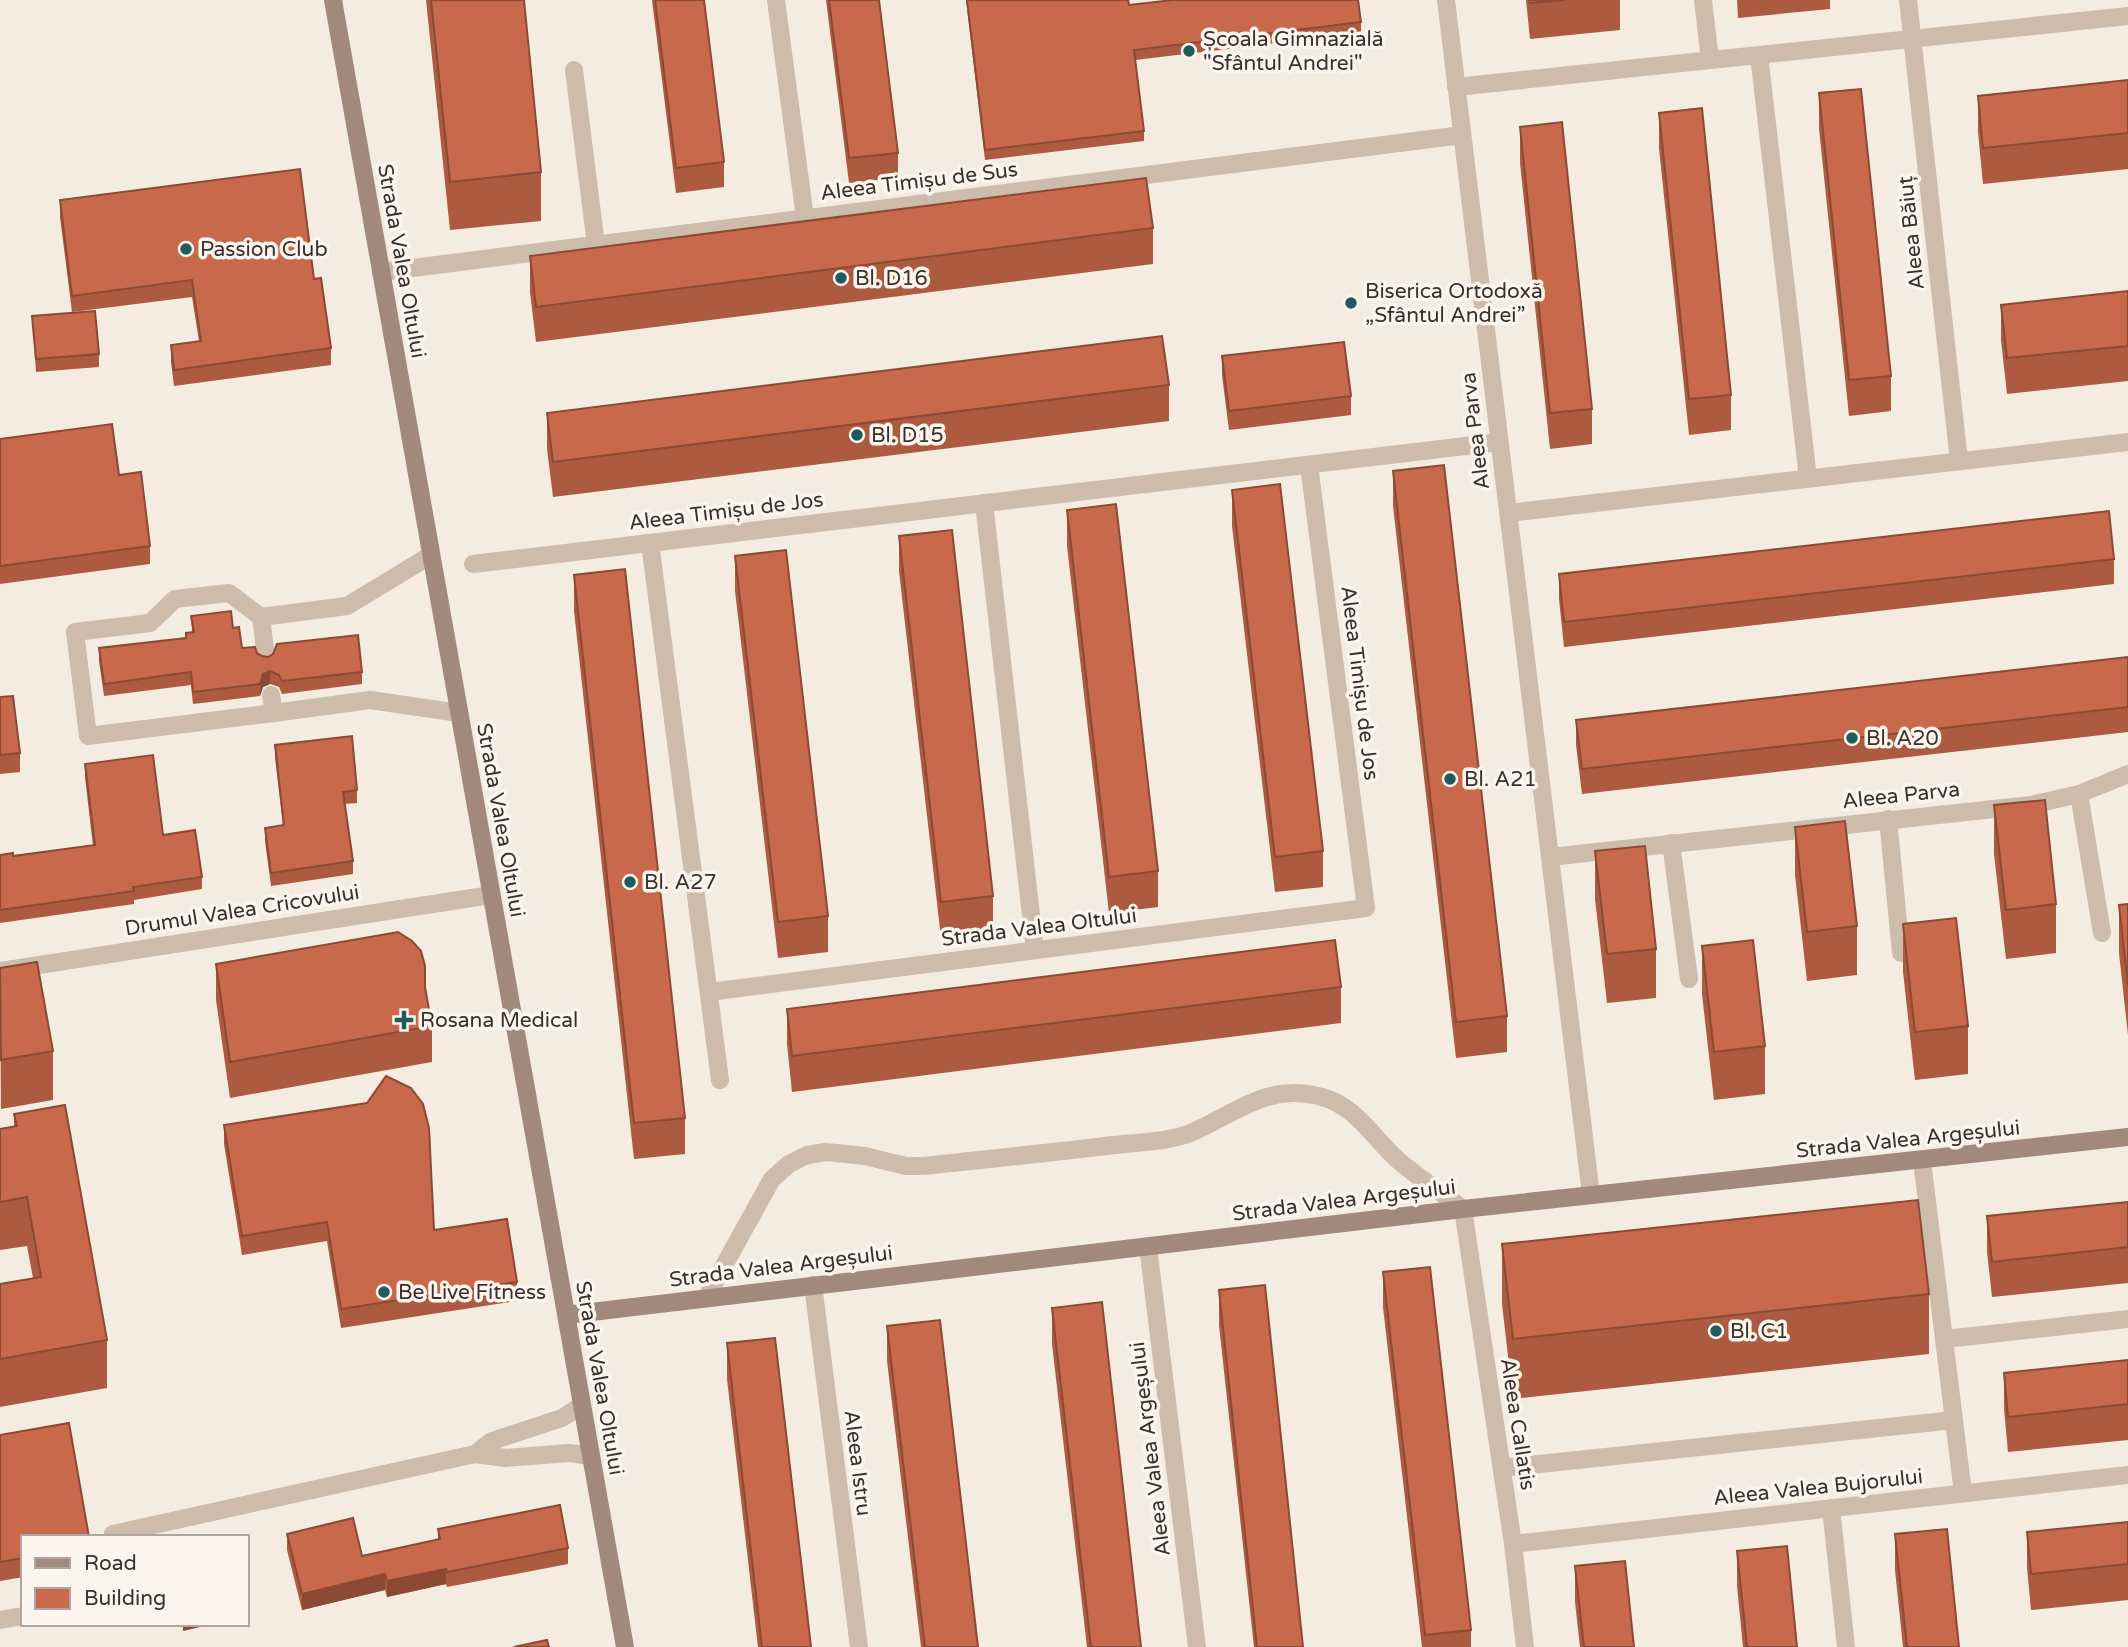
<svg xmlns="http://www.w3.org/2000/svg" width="2128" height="1647" font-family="'Varela Round',sans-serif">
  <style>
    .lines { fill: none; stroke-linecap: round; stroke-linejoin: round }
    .service { stroke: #cdbbac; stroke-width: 18 }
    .minor { stroke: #cdbbac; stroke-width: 18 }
    .secondary { stroke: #a18a7d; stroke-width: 18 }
    .wall { fill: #ac5a40 }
    .shaded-wall { fill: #8c4a34 }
    .building { fill: #c8694b; stroke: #8c4a34; stroke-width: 2 }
    .poi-dot { fill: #1f5a5e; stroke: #fbf5ee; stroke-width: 2.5 }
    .labels { text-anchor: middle; stroke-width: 7; stroke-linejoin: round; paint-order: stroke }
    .poi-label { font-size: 21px; fill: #3b302b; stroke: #fbf5ee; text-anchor: start }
    .street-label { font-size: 21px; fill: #3b302b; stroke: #fbf5ee }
  </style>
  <rect width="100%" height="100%" fill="#f4ebe1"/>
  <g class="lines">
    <path class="service" d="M 776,0 L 805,218
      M 261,617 L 229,593 L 175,599 L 150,623 L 75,632 L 88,736 L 274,713
      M 266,658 L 261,617 L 347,606 L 431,555
      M 271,695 L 274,713 L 370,700 L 459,713
      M 2079,794 L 2102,933
      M 1888,819 L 1901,953
      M 1671,843 L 1689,979
      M 706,1298 L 772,1179 L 789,1164 L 807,1155 L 826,1152 L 865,1156 L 906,1166 L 923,1166 C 987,1159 1050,1153 1114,1145 C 1140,1142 1169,1142 1193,1132 C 1238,1112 1269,1082 1322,1097 C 1356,1106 1374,1139 1399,1161 C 1419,1178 1442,1193 1463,1209
      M 475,1454 L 492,1441 L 562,1418 L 582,1405
      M 114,1537 L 113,1534 L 475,1454 L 506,1458 L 569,1453 L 591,1456
      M 0,1620 L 23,1616"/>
    <path class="minor" d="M 1446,0 L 1591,1195
      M 1703,0 L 1710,60
      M 1908,0 L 1959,461
      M 1759,55 L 1808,478
      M 574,70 L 596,245
      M 1456,87 L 2128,16
      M 381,272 L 1462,135
      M 984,503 L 1035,950
      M 1508,513 L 2128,442
      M 650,543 L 720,1080
      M 473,564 L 1499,442
      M 1550,857 L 2031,805 L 2079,794 L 2128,774
      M 0,971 L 491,895
      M 709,992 L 1366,908 L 1309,465
      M 1922,1161 L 1963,1493
      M 1463,1209 L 1513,1544 L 1525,1647
      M 1148,1246 L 1197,1647
      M 813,1285 L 859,1647
      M 1945,1339 L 2128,1319
      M 1502,1468 L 1954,1420
      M 1831,1508 L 1846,1647
      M 1513,1544 L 2128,1475"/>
    <path class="secondary" d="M 333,0 L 625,1647
      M 566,1315 L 1463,1209 L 2128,1137"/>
  </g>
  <path class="wall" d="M 426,0 L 524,0 L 541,172 L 541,221 L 450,230 Z
    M 652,0 L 704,0 L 724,162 L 724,187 L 676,193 Z
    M 826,0 L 879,0 L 898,153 L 898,178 L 849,183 Z
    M 966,0 L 1128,0 L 1129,5 L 1361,22 L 1361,33 L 1135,60 L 1144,131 L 1144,141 L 985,160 Z
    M 1526,0 L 1620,0 L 1620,30 L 1530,39 Z
    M 1737,0 L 1830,0 L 1830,9 L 1738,18 Z
    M 2128,80 L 2128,169 L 1983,184 L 1978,132 L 1978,96 Z
    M 1819,93 L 1891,376 L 1891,411 L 1849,416 L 1819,129 Z
    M 1659,113 L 1731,395 L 1731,430 L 1689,435 L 1659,148 Z
    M 1520,127 L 1592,409 L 1592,444 L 1550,449 L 1520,163 Z
    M 60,200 L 314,279 L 331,348 L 331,365 L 174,386 L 171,362 L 171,345 L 199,341 L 192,297 L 72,312 L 60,217 Z
    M 1153,228 L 1153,264 L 536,342 L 530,292 L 530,256 Z
    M 2128,291 L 2128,381 L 2007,394 L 2001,340 L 2001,305 Z
    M 32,316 L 99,354 L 99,367 L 36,372 Z
    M 1222,356 L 1351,396 L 1351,415 L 1229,430 L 1222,375 Z
    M 1169,385 L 1169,421 L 553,497 L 547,449 L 547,413 Z
    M 0,439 L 119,475 L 150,546 L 150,564 L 0,584 Z
    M 1393,471 L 1507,1016 L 1507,1052 L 1456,1058 L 1393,506 Z
    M 1232,490 L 1323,851 L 1323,887 L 1275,892 L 1232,526 Z
    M 1067,510 L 1158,871 L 1158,907 L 1109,913 L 1067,546 Z
    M 899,536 L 993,896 L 993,932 L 941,938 L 899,571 Z
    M 735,556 L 828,916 L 828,952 L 778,958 L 735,591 Z
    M 2114,559 L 2114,584 L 1564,647 L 1559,599 L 1559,574 Z
    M 574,575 L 685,1118 L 685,1154 L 634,1159 L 574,611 Z
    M 191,616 L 233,628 L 242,648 L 257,653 L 262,656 L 362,672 L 362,684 L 282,694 L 279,687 L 270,684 L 263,687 L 260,696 L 193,704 L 191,685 L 104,696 L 99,661 L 99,648 L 186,638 L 192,632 Z
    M 2128,657 L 2128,732 L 1582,794 L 1576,745 L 1576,720 Z
    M 0,697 L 20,753 L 20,772 L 0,774 Z
    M 275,745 L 357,790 L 357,803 L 345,804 L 353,861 L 353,874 L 271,886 L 265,841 L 265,828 L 283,826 L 275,757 Z
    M 85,764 L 163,835 L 202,877 L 202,889 L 134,900 L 134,904 L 0,923 L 0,855 L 13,856 L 93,846 L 85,777 Z
    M 1994,805 L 2056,904 L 2056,953 L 2006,959 L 1994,854 Z
    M 1795,827 L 1857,926 L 1857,975 L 1807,981 L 1795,875 Z
    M 1595,851 L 1656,949 L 1656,998 L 1607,1003 L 1595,899 Z
    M 2128,904 L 2128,1035 L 2119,953 L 2119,905 Z
    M 1903,924 L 1968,1026 L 1968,1074 L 1915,1080 L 1903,972 Z
    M 1702,946 L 1765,1046 L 1765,1094 L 1714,1100 L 1702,994 Z
    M 216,964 L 425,989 L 432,1026 L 432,1062 L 230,1098 L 216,1000 Z
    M 0,968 L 53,1051 L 53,1100 L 1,1109 Z
    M 1341,987 L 1341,1023 L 792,1092 L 787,1044 L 787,1009 Z
    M 14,1114 L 107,1340 L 107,1388 L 0,1407 L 0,1284 L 33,1278 L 27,1246 L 0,1250 L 0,1129 L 14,1127 Z
    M 224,1125 L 434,1230 L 517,1282 L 517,1301 L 341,1328 L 327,1241 L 242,1255 L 224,1144 Z
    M 2128,1202 L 2128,1283 L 1992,1297 L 1987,1252 L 1987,1216 Z
    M 1502,1244 L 1929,1294 L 1929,1354 L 1513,1399 L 1502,1304 Z
    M 1383,1272 L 1471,1630 L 1471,1647 L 1422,1647 L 1383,1307 Z
    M 1219,1290 L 1303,1647 L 1254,1647 L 1219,1325 Z
    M 1052,1308 L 1141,1647 L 1087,1647 L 1052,1344 Z
    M 887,1326 L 978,1647 L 921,1647 L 887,1361 Z
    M 727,1343 L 811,1647 L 758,1647 L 727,1379 Z
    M 2128,1360 L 2128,1440 L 2008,1452 L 2004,1409 L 2004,1373 Z
    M 0,1435 L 23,1537 L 23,1577 L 0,1581 Z
    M 2128,1522 L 2128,1600 L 2031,1610 L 2027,1568 L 2027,1532 Z
    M 438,1529 L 568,1548 L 568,1564 L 447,1587 L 446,1584 L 387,1597 L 385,1590 L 302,1610 L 287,1550 L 287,1534 L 362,1556 L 438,1539 Z
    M 1895,1534 L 1959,1647 L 1903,1647 L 1895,1570 Z
    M 1737,1551 L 1797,1647 L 1743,1647 L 1737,1586 Z
    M 1575,1566 L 1634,1647 L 1580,1647 L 1575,1602 Z"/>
  <path class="shaded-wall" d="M 270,671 L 270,684 L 263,687 L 260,696 L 260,684 L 263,674 Z
    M 446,1569 L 446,1584 L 387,1597 L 387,1581 Z
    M 385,1574 L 385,1590 L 302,1610 L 302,1594 Z
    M 213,1624 L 183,1631 L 183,1625 Z"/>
  <path class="building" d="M 431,0 L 524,0 L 541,172 L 450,182 Z
    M 655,0 L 704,0 L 724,162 L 676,168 Z
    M 829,0 L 879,0 L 898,153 L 849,158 Z
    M 967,0 L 1128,0 L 1129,5 L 1173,0 L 1358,0 L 1361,22 L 1134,50 L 1144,131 L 985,150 Z
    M 1529,0 L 1565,0 L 1530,3 Z
    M 2128,80 L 2128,133 L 1983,148 L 1978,96 Z
    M 1861,89 L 1891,376 L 1849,380 L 1819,93 Z
    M 1702,108 L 1731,395 L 1689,399 L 1659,113 Z
    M 1562,122 L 1592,409 L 1550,413 L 1520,127 Z
    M 300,169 L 314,279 L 321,278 L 331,348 L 174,370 L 171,345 L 201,341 L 192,280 L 72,296 L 60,200 Z
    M 1146,178 L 1153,228 L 536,307 L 530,256 Z
    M 2128,291 L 2128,346 L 2007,358 L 2001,305 Z
    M 95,311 L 99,354 L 36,359 L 32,316 Z
    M 1162,336 L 1169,385 L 553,462 L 547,413 Z
    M 1344,342 L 1351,396 L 1229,411 L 1222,356 Z
    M 112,424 L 119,475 L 141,472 L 150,546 L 0,566 L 0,439 Z
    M 1444,465 L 1507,1016 L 1456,1022 L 1393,471 Z
    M 1280,484 L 1323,851 L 1275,857 L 1232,490 Z
    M 1116,504 L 1158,871 L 1109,877 L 1067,510 Z
    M 2109,511 L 2114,559 L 1564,622 L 1559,574 Z
    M 952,530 L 993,896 L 941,902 L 899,536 Z
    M 786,550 L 828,916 L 778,922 L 735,556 Z
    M 625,569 L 685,1118 L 634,1123 L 574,575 Z
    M 231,611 L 233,628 L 239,627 L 242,648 L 255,647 L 257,653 L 262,656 L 268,657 L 273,654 L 277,644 L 358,635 L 362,672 L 282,681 L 279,675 L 270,671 L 263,674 L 260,684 L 193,692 L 191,672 L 104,684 L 99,648 L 186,638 L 186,633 L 194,632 L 191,616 Z
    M 2128,657 L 2128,707 L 1582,769 L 1576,720 Z
    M 13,696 L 20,753 L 0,755 L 0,697 Z
    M 352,736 L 357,790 L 343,792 L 353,861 L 271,873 L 265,828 L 284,825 L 275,745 Z
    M 153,755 L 163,835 L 195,830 L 202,877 L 133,887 L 134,891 L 0,910 L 0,855 L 13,853 L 13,856 L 95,845 L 85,764 Z
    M 2045,800 L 2056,904 L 2006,910 L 1994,805 Z
    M 1845,821 L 1857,926 L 1807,932 L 1795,827 Z
    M 1645,846 L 1656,949 L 1607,954 L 1595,851 Z
    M 2128,904 L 2128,986 L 2119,905 Z
    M 1956,918 L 1968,1026 L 1915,1032 L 1903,924 Z
    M 398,932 L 412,941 L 421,951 L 425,966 L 425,987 L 432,1026 L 230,1062 L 216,964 Z
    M 1335,940 L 1341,987 L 792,1056 L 787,1009 Z
    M 1753,940 L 1765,1046 L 1714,1052 L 1702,946 Z
    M 37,962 L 53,1051 L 1,1060 L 0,968 Z
    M 386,1076 L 411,1088 L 423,1104 L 429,1128 L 434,1230 L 507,1219 L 517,1282 L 341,1309 L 327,1222 L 242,1236 L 224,1125 L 367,1103 Z
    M 65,1105 L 107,1340 L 0,1359 L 0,1284 L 41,1277 L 27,1197 L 0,1202 L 0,1129 L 17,1126 L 14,1114 Z
    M 1918,1200 L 1929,1294 L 1513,1339 L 1502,1244 Z
    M 2128,1202 L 2128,1247 L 1992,1262 L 1987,1216 Z
    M 1430,1267 L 1471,1630 L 1425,1635 L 1383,1272 Z
    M 1265,1285 L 1303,1647 L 1257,1647 L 1219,1290 Z
    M 1102,1302 L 1141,1647 L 1091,1647 L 1052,1308 Z
    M 940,1320 L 978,1647 L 925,1647 L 887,1326 Z
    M 775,1338 L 811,1647 L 762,1647 L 727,1343 Z
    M 2128,1360 L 2128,1404 L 2008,1417 L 2004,1373 Z
    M 69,1423 L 89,1537 L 23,1537 L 23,1558 L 0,1562 L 0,1435 Z
    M 560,1505 L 568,1548 L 447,1572 L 446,1569 L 387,1581 L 385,1574 L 302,1594 L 287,1534 L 353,1518 L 362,1556 L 440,1539 L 438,1529 Z
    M 2128,1522 L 2128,1564 L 2031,1574 L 2027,1532 Z
    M 1947,1529 L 1959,1647 L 1907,1647 L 1895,1534 Z
    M 1787,1546 L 1797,1647 L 1747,1647 L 1737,1551 Z
    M 1625,1561 L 1634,1647 L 1584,1647 L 1575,1566 Z
    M 547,1640 L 549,1647 L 514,1647 Z"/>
  <g class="poi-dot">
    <circle cx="1189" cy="51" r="7"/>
    <circle cx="186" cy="249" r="7"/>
    <circle cx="841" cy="278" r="7"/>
    <circle cx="1351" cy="303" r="7"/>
    <circle cx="857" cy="435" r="7"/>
    <circle cx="1852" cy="738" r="7"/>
    <circle cx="1450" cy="779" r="7"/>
    <circle cx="630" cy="882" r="7"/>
    <path d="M400.5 1009.5h7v7h7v7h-7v7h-7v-7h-7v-7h7z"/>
    <circle cx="384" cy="1292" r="7"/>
    <circle cx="1716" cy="1331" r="7"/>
  </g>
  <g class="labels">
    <g class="poi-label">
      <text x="1203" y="46">Școala Gimnazială<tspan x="1203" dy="24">"Sfântul Andrei"</tspan></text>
      <text x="200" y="256">Passion Club</text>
      <text x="855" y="285">Bl. D16</text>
      <text x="1365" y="298">Biserica Ortodoxă<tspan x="1365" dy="24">„Sfântul Andrei”</tspan></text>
      <text x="871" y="442">Bl. D15</text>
      <text x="1866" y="745">Bl. A20</text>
      <text x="1464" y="786">Bl. A21</text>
      <text x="644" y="889">Bl. A27</text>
      <text x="420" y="1027">Rosana Medical</text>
      <text x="398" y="1299">Be Live Fitness</text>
      <text x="1730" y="1338">Bl. C1</text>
    </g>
    <g class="street-label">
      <text transform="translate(919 181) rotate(-7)" y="7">Aleea Timișu de Sus</text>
      <text transform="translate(1911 233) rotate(-96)" y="7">Aleea Băiuț</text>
      <text transform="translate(402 261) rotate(80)" y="7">Strada Valea Oltului</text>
      <text transform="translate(1475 431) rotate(-97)" y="7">Aleea Parva</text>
      <text transform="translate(726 511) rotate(-7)" y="7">Aleea Timișu de Jos</text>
      <text transform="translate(1360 683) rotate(83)" y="7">Aleea Timișu de Jos</text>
      <text transform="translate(1901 795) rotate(-6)" y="7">Aleea Parva</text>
      <text transform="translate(501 820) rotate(80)" y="7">Strada Valea Oltului</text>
      <text transform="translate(242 910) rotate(-9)" y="7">Drumul Valea Cricovului</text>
      <text transform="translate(1039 927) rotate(-7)" y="7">Strada Valea Oltului</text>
      <text transform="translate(1908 1139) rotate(-6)" y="7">Strada Valea Argeșului</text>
      <text transform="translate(1344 1200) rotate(-7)" y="7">Strada Valea Argeșului</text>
      <text transform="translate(781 1266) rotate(-7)" y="7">Strada Valea Argeșului</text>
      <text transform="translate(600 1378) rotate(80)" y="7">Strada Valea Oltului</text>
      <text transform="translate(1518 1424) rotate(81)" y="7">Aleea Callatis</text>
      <text transform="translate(1150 1449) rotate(-97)" y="7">Aleea Valea Argeșului</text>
      <text transform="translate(858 1463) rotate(83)" y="7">Aleea Istru</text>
      <text transform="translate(1818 1487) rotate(-6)" y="7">Aleea Valea Bujorului</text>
    </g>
  </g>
  <rect x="21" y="1535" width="228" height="91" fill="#fbf5ee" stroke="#aea6a0" stroke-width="2"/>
  <rect x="35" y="1558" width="35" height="10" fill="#a18a7d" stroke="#aea6a0" stroke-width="2"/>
  <text x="84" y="1570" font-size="21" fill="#3b302b">Road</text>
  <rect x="35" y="1588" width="35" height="21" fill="#c8694b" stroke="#aea6a0" stroke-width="2"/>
  <text x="84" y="1605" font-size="21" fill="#3b302b">Building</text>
</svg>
